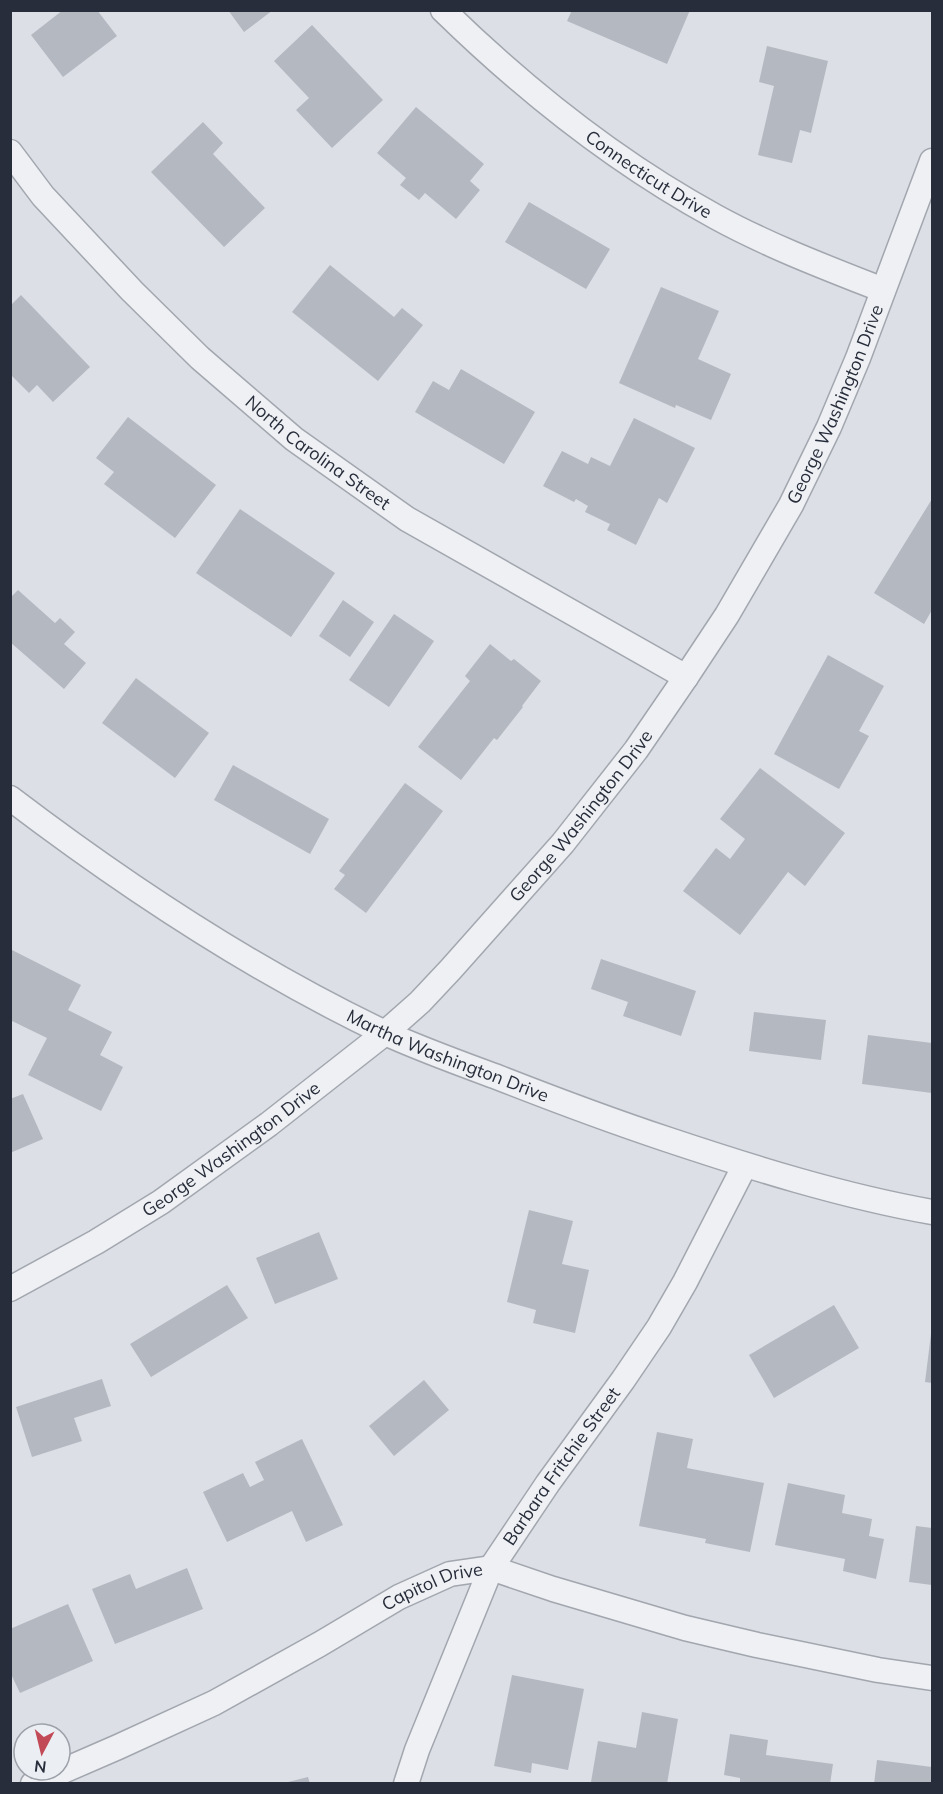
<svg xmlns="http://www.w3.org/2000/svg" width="943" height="1794" font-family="Mulish,sans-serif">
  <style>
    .building { fill: #b4b8c1 }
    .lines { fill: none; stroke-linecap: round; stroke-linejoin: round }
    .minor-casing { stroke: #a2a6ae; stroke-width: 27 }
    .minor { stroke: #eef0f4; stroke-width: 24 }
    .labels { text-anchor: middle; stroke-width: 6; stroke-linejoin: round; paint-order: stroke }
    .street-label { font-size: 18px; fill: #272d3a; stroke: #ebeef3 }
  </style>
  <rect width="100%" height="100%" fill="#dcdfe5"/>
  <path class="building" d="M 63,10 L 97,10 L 117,36 L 63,77 L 31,35 Z
    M 228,10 L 273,10 L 244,32 Z
    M 572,10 L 690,10 L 667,64 L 567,21 Z
    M 312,25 L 383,100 L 332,148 L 296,110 L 309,98 L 274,61 Z
    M 767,46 L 828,61 L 811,133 L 800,130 L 792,163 L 758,155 L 774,86 L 759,82 Z
    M 416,107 L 484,164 L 470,181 L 480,190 L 456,219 L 425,193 L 419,200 L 400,185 L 406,178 L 377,153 Z
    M 203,122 L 223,143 L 213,154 L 265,208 L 224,247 L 151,172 Z
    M 529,202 L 610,249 L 586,289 L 505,242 Z
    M 330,265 L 394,317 L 402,308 L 423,325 L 378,381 L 292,312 Z
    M 661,287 L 719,311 L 698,359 L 731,374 L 711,420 L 676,405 L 675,408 L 619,383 Z
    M 21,295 L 90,367 L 53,402 L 37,385 L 29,393 L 10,374 L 10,306 Z
    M 461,369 L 535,412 L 504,464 L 415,412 L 433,381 L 449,390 Z
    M 128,417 L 216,485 L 175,538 L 104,484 L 114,472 L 96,458 Z
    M 634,418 L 695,448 L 667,503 L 659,498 L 636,545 L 607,530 L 610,524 L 585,512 L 588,506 L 576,499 L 574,502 L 543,486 L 562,451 L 588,464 L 591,457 L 610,466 Z
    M 932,499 L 932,610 L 924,624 L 874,593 Z
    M 240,509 L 335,573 L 291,637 L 196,573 Z
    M 18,590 L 55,623 L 60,618 L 75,632 L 64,644 L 86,663 L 64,689 L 10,642 L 10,598 Z
    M 343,600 L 374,622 L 350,657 L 319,636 Z
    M 394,614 L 434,641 L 389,707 L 349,680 Z
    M 490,644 L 511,661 L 514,659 L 541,681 L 522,706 L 523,707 L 497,740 L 494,738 L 461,780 L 418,747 L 470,681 L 465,676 Z
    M 828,655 L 884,686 L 859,731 L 869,736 L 839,789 L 774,754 Z
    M 136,678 L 209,733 L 175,778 L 102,723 Z
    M 233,765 L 329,819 L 310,854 L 214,800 Z
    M 760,768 L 845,833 L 805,886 L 788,872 L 740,935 L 683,891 L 716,848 L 730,859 L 745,839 L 720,819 Z
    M 405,783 L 443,811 L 366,913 L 334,889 L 345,875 L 339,871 Z
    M 12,950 L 81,985 L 68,1010 L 112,1032 L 100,1055 L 123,1067 L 101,1111 L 28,1075 L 47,1038 L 10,1020 Z
    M 601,959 L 696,991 L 681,1036 L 623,1016 L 628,1002 L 591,989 Z
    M 754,1012 L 826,1020 L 821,1060 L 749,1051 Z
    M 868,1035 L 932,1043 L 932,1093 L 862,1084 Z
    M 23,1094 L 43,1139 L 10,1153 L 10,1099 Z
    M 529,1210 L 573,1221 L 562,1264 L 589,1270 L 575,1333 L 533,1323 L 536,1310 L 507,1302 Z
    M 319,1232 L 338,1279 L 275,1304 L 256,1258 Z
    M 227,1285 L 248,1318 L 151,1377 L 130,1344 Z
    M 834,1305 L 859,1348 L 774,1398 L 749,1355 Z
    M 931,1334 L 932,1334 L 932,1383 L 925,1382 Z
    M 102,1379 L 111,1406 L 74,1418 L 82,1441 L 32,1457 L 16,1407 Z
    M 424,1380 L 449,1410 L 394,1456 L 369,1426 Z
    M 657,1432 L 693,1439 L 687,1468 L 764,1483 L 750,1552 L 705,1543 L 706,1539 L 639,1526 Z
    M 302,1439 L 343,1525 L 306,1542 L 292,1511 L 227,1542 L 203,1492 L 243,1473 L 250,1487 L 264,1480 L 255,1462 Z
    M 788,1483 L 845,1495 L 842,1513 L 872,1519 L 869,1536 L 884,1539 L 876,1579 L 843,1571 L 845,1559 L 775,1545 Z
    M 916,1526 L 932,1528 L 932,1585 L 909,1582 Z
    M 187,1568 L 203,1609 L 115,1644 L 92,1589 L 130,1574 L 136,1589 Z
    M 68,1604 L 93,1661 L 20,1693 L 10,1672 L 10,1629 Z
    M 512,1675 L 584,1689 L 568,1770 L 532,1763 L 531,1773 L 494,1766 Z
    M 642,1712 L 678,1719 L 667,1784 L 602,1784 L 591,1782 L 598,1741 L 636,1748 Z
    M 730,1734 L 768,1740 L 766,1755 L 833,1764 L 830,1784 L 740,1784 L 740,1778 L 724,1775 Z
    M 877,1760 L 932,1767 L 932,1784 L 874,1784 Z
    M 308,1777 L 310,1784 L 284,1784 L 284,1783 Z"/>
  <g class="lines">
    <g class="minor-casing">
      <g id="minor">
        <path id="s1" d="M 443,10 C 525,90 615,162 716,217 C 769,246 827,268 883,290"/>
        <path id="s2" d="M 10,152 L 43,196 L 132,291 L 200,358 L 294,439 L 407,519 L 686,677"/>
        <path id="s3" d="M 10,798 C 127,887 251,969 383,1032 C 420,1049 459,1063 497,1077 C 553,1099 609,1120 666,1139 C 753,1168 842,1196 932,1212"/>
        <path id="s4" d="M 10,1289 L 96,1242 L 161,1202 L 269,1124 L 385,1033 L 420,1002 L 451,969 L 563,843 L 636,750 L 686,677 L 727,615 L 791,505 L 829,427 L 858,358 L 932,161"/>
        <path id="s5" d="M 33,1784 L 118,1747 L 214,1703 L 320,1644 L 399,1597 L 450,1574 L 491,1568 L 553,1589 L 685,1628 L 757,1645 L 878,1670 L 932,1678"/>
        <path id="s6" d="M 406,1784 L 417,1750 L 491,1568 L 548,1483 L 623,1380 L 659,1327 L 685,1282 L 745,1165"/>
      </g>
    </g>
    <use href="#minor" class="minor"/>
  </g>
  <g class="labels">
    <g class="street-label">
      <text dy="6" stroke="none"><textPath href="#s1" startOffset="264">Connecticut Drive</textPath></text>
      <text dy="6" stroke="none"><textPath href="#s4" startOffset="1234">George Washington Drive</textPath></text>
      <text dy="6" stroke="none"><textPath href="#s2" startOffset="432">North Carolina Street</textPath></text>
      <text dy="6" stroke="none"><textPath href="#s4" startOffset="748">George Washington Drive</textPath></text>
      <text dy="6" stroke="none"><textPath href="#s3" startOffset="510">Martha Washington Drive</textPath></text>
      <text dy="6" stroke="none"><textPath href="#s4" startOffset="262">George Washington Drive</textPath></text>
      <text dy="6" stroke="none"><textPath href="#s6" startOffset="356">Barbara Fritchie Street</textPath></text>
      <text dy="6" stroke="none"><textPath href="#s5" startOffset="447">Capitol Drive</textPath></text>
    </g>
  </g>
  <rect width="943" height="1794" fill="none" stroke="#272d3a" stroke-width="24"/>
  <g transform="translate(42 1752) rotate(187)"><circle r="28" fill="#ebeef3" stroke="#9da1a9" stroke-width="1.5"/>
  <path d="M0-4.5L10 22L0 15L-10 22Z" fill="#c24956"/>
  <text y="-9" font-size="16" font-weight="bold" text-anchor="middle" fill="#272d3a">N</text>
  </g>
</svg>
